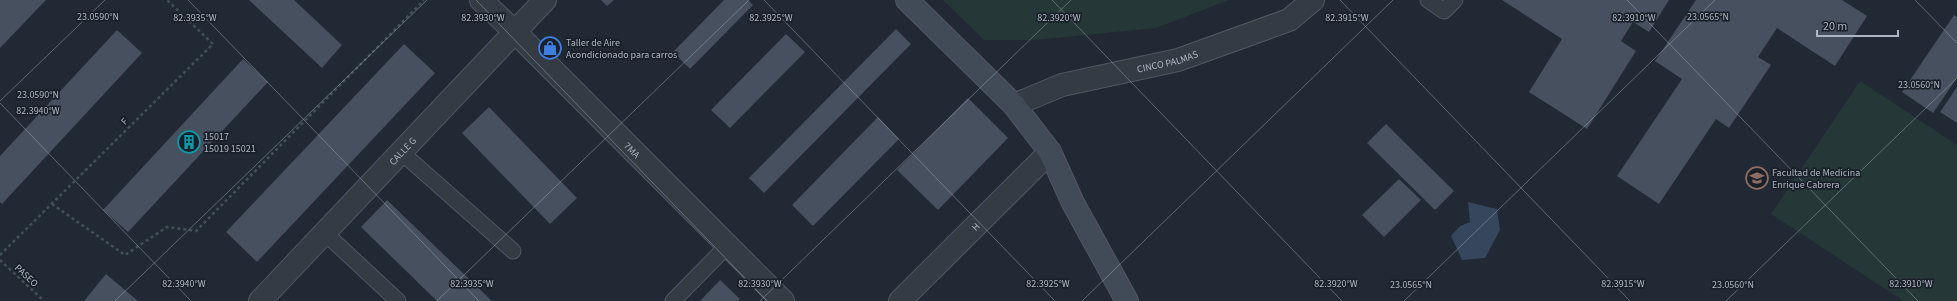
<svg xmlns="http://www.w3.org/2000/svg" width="1957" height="301" font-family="'Source Sans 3',sans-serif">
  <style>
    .green { fill: #253737 }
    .water { fill: #36465c }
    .building { fill: #46505e }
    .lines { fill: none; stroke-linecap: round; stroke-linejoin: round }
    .lane-casing { stroke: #515863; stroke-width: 17 }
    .street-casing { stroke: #515863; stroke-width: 24 }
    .secondary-casing { stroke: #515863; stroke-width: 24 }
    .path { stroke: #415255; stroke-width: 2.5; stroke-dasharray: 3 3; stroke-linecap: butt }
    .lane { stroke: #333b45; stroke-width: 15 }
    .street { stroke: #333b45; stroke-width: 22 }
    .secondary { stroke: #414a57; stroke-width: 22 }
    .ticks { fill: none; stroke: #adb5c2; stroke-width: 1; stroke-opacity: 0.45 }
    .labels { text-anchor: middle; stroke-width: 3.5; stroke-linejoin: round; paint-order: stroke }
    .poi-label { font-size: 10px; fill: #adb5c2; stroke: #192029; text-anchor: start }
    .street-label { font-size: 10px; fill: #adb5c2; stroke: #192029 }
    .ticks-label { font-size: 10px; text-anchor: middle; fill: #adb5c2; stroke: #192029; stroke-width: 3.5; stroke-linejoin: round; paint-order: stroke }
  </style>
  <rect width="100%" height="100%" fill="#202934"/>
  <path class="green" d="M 943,0 L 1229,0 L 1156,28 L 1034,40 L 984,40 Z
    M 1860,81 L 1957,145 L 1957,301 L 1903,301 L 1771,214 Z"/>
  <path class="water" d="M 1468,202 L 1497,209 L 1500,230 L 1485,258 L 1462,260 L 1451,236 L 1460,226 L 1470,222 Z"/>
  <path class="building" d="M 0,0 L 46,0 L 0,48 Z
    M 249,0 L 294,0 L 342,45 L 322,68 Z
    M 601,0 L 614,0 L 607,6 Z
    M 724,0 L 748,0 L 753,5 L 690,69 L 673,52 Z
    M 1502,0 L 1669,0 L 1649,32 L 1633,22 L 1621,41 L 1636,51 L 1587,129 L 1529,92 L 1562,39 Z
    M 1696,0 L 1842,0 L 1867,16 L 1835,66 L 1777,28 L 1758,57 L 1771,65 L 1729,128 L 1716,119 L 1659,204 L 1617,176 L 1682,79 L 1655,61 Z
    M 1954,15 L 1957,17 L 1957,78 L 1933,113 L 1902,92 Z
    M 896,29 L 911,44 L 764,193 L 749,178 Z
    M 117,30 L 142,53 L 2,204 L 0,202 L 0,156 Z
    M 786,34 L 805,52 L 730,128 L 711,110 Z
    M 404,44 L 435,73 L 257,262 L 226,232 Z
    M 243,59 L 268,82 L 128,232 L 103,210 Z
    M 1957,87 L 1957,123 L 1940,112 Z
    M 968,98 L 1008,138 L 938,210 L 897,170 Z
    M 489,107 L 577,198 L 550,224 L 462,133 Z
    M 878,117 L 899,139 L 813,226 L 792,205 Z
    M 1386,124 L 1454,191 L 1435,210 L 1367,143 Z
    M 1399,179 L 1421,200 L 1384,237 L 1362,215 Z
    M 387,200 L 492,301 L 437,301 L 361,227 Z
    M 106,274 L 138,301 L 84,301 Z
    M 720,280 L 740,299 L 738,301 L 700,301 Z"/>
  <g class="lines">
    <g class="lane-casing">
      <path id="lane" d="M 1428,0 L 1444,11 L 1455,0
        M 401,152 L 513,251
        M 325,233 L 398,301
        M 673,301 L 728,245"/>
    </g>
    <g class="street-casing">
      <g id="street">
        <path id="s1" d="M 481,0 L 515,32 L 783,301"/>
        <path id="s2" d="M 1014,105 L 1062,85 L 1178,60 L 1289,20 L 1313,0"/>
        <path id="s3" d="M 260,301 L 545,0"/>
        <path id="s4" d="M 900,301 L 1050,152"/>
      </g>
    </g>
    <g class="secondary-casing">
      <path id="secondary" d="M 907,0 L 1014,105 L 1050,152 L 1073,203 L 1127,301"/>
    </g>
    <path class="path" d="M 52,204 L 125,255 L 167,227 L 196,231 L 424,0
      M 0,255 L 213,44 L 167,0
      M 0,260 L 44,301"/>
    <use href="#lane" class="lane"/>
    <use href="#street" class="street"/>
    <use href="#secondary" class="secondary"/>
  </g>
  <path class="ticks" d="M 188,0 L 479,301M 476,0 L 767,301M 764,0 L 1055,301M 1052,0 L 1342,301M 1340,0 L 1630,301M 1627,0 L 1918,301M 1915,0 L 1957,43M 0,101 L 105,0M 0,103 L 191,301M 115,301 L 427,0M 437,301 L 749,0M 760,301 L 1071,0M 1082,301 L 1393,0M 1404,301 L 1715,0M 1726,301 L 1957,78"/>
  <defs>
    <g id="shop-ring" transform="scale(1.15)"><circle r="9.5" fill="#192029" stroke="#3f7fe0" stroke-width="1.5"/><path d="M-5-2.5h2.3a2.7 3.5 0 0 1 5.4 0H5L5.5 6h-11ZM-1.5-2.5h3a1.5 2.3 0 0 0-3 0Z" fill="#3f7fe0"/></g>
    <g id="building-ring" transform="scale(1.15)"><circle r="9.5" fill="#192029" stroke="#0f9aa8" stroke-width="1.5"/><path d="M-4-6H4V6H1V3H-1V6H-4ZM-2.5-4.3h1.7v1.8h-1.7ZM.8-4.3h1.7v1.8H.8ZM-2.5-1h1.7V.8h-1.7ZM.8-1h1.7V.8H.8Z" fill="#0f9aa8"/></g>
    <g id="university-ring" transform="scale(1.15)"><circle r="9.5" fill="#192029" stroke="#8d6e63" stroke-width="1.5"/><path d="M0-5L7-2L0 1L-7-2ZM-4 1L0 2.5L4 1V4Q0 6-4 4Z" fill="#8d6e63"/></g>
  </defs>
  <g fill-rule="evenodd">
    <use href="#shop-ring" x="550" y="48"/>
    <use href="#building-ring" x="189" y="142"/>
    <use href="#university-ring" x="1757" y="178"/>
  </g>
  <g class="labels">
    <g class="poi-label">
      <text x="566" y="46">Taller de Aire<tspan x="566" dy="12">Acondicionado para carros</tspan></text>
      <text x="204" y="140">15017<tspan x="204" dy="12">15019 15021</tspan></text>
      <text x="1772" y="176">Facultad de Medicina<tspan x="1772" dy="12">Enrique Cabrera</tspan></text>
    </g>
    <g class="street-label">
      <text dy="4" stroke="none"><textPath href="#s2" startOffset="160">CINCO PALMAS</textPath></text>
      <text transform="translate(124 121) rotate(-45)" y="4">F</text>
      <text dy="4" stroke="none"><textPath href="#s3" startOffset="207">CALLE G</textPath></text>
      <text dy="4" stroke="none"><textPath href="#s1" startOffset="213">7MA</textPath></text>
      <text dy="4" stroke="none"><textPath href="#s4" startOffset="106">H</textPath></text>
      <text transform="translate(27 275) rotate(43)" y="4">PASEO</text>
    </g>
  </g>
  <g class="ticks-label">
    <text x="98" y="20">23.0590°N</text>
    <text x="1708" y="20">23.0565°N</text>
    <text x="483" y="21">82.3930°W</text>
    <text x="195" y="21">82.3935°W</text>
    <text x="771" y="21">82.3925°W</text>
    <text x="1059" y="21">82.3920°W</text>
    <text x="1347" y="21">82.3915°W</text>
    <text x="1634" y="21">82.3910°W</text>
    <text x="1919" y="88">23.0560°N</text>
    <text x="38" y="98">23.0590°N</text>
    <text x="38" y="114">82.3940°W</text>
    <text x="184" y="287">82.3940°W</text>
    <text x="472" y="287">82.3935°W</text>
    <text x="760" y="287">82.3930°W</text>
    <text x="1048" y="287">82.3925°W</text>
    <text x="1336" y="287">82.3920°W</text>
    <text x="1623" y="287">82.3915°W</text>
    <text x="1911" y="287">82.3910°W</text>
    <text x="1411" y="288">23.0565°N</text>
    <text x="1733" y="288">23.0560°N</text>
  </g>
  <path d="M1817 30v6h81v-6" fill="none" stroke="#adb5c2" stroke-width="2"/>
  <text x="1823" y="30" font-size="12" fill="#adb5c2" stroke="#192029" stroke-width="3" paint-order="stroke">20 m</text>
</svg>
